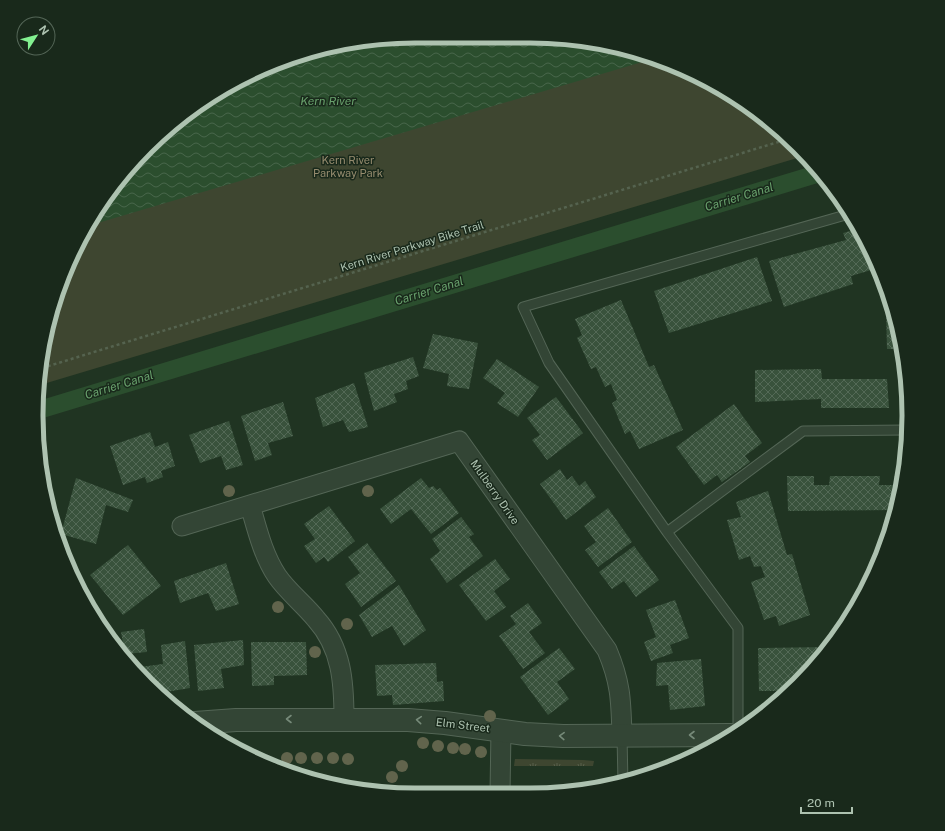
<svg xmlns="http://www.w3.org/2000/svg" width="945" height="831" font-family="'Public Sans',sans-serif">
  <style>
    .grass { fill: url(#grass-tufts) }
    .park { fill: #3e4630 }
    .water { fill: url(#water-waves) }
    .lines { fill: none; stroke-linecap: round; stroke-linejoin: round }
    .canal { stroke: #2b4e2e; stroke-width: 18 }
    .building { fill: url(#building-cross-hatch) }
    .service-casing { stroke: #546656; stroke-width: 11 }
    .minor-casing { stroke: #546656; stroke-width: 21 }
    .tertiary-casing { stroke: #546656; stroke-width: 24 }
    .path { stroke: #55634f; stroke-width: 2.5; stroke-dasharray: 3 3; stroke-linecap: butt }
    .service { stroke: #334535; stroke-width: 9 }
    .minor { stroke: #334535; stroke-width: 19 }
    .tertiary { stroke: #334535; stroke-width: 22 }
    .tree { fill: #61644c }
    .oneway { stroke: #768a79 }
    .labels { text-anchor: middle; stroke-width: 3; stroke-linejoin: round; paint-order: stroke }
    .park-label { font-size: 11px; fill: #968c6f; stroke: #19291b }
    .street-label { font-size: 11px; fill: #adc2b0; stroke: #19291b }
    .water-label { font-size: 12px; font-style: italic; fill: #68a06c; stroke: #19291b }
    .rim { fill: none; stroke: #adc2b0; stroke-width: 5 }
  </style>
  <defs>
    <pattern id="grass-tufts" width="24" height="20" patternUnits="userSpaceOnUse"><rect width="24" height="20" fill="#3e4630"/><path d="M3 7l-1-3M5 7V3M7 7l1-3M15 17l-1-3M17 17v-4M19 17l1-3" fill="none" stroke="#575f4b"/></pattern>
    <pattern id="water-waves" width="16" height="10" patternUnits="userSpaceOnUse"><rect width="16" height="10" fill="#2b4e2e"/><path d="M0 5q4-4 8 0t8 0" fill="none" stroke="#47664a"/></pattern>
    <pattern id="building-cross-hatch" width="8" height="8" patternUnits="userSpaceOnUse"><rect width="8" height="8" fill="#39523c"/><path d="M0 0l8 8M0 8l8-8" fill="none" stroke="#536956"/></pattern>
  </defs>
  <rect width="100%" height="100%" fill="#203422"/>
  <path class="grass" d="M 515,759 L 583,760 L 594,761 L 593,766 L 514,766 Z"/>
  <path class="park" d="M 416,36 L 603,43 L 719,87 L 780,130 L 804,156 L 40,385 L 43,342 L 65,270 L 114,185 L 165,130 L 247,75 L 318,49 Z"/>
  <path class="water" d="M 416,36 L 603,43 L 649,60 L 91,225 L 114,185 L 165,130 L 247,75 L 318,49 Z"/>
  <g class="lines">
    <path class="canal" d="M 39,410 L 820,173"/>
  </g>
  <path class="building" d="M 858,229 L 870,247 L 878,268 L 851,276 L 853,284 L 784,307 L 769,261 L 846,240 L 843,233 Z
    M 757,257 L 772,301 L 669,333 L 654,291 Z
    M 621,300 L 649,367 L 654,365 L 683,430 L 639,449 L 630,431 L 625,434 L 612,403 L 617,400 L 611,384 L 605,387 L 596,367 L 591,369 L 577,338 L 582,335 L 575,319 Z
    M 886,311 L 894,311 L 901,349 L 887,349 Z
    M 433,334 L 478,343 L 469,389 L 447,386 L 449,374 L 423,368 Z
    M 413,357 L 419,376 L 406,381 L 408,389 L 394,394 L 397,402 L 374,411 L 364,373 Z
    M 497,359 L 539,387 L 518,417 L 497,403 L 505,393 L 483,378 Z
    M 821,369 L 822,379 L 887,379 L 889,408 L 821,408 L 821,399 L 755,402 L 755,370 Z
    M 354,383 L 368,427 L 349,432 L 343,420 L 323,427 L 315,398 Z
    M 556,397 L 583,433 L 547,460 L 532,440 L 540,435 L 527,418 Z
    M 283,402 L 293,436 L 268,443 L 272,455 L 255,461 L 241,416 Z
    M 734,404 L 762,443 L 745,456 L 750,462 L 722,482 L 717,475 L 704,485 L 676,447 Z
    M 229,421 L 243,465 L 226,470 L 221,456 L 200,463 L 189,435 Z
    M 150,432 L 155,447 L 168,442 L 175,466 L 161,471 L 163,477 L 147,483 L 145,477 L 123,485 L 110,446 Z
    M 560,469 L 567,480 L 572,476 L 579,486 L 585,481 L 596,497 L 566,520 L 540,484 Z
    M 787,476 L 814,476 L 814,485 L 829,485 L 830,476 L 880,476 L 879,485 L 894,485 L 894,476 L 903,476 L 895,510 L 788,511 Z
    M 76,478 L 133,500 L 128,512 L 106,505 L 96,544 L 61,534 Z
    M 421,478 L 429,488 L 433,486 L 437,490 L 440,488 L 459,513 L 431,534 L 411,509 L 391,524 L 380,509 Z
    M 768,491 L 787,555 L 792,554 L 810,615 L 779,626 L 776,616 L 764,620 L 751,582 L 765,577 L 761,566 L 754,567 L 750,556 L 739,560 L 727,520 L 741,517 L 736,502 Z
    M 329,506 L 355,541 L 328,562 L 324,557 L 316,563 L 304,546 L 315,539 L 304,524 Z
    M 608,508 L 632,542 L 598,567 L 585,550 L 596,542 L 584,526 Z
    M 461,517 L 474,534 L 469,537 L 483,556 L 447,583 L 430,559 L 440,551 L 432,539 Z
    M 367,543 L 396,581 L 361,607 L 345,584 L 360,573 L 348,557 Z
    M 128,545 L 161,586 L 123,615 L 90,575 Z
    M 634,546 L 659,580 L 636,597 L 624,581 L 612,589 L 599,572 Z
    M 495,559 L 510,579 L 494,591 L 506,607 L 486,621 L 459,585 Z
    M 226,563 L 239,604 L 216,611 L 208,593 L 180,603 L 174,581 Z
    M 399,585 L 426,630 L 404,646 L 392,626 L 372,637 L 359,615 Z
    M 675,600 L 689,638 L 670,645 L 673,653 L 651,661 L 644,642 L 656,637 L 646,610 Z
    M 528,603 L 542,623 L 529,632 L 545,653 L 523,669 L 499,636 L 516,624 L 510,616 Z
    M 144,629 L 147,652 L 125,654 L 121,632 Z
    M 243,640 L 244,665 L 221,669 L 224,688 L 198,691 L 194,645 Z
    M 185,641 L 190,688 L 160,693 L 141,676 L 140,667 L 163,664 L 161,645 Z
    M 251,642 L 306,642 L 307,675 L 274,676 L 274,685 L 252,686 Z
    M 828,647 L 815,666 L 777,701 L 776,691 L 759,691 L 758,648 Z
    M 559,648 L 575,669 L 557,682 L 569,699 L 548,715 L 520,677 Z
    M 701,659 L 705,706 L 670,710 L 668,685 L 656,686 L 657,663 Z
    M 436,663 L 437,682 L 443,681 L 444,701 L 393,705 L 392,695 L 377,696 L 375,665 Z"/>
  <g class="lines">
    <g class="service-casing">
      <path id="service" d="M 667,532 L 803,431 L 907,430
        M 738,731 L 738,628 L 667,532 L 549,363 L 523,307 L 849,214
        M 622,736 L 623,783"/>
    </g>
    <g class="minor-casing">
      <path id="minor" d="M 250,505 C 257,529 263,555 277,576 C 288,592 304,604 316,619 C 342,648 344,683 344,719
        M 182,526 L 459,441 L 607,650 C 621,683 621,701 622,736
        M 500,794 L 501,730"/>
    </g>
    <g class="tertiary-casing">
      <path id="tertiary" d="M 195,723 L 236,720 L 408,720 L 445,723 L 525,734 L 563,736 L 731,735"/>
    </g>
    <path class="path" d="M 42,368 L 788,139"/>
    <use href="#service" class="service"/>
    <use href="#minor" class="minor"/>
    <use href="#tertiary" class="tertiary"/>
  </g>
  <g class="tree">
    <circle cx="229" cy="491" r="6"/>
    <circle cx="368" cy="491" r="6"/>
    <circle cx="278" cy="607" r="6"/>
    <circle cx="347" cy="624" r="6"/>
    <circle cx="315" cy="652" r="6"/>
    <circle cx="490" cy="716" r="6"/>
    <circle cx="423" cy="743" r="6"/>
    <circle cx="438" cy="746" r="6"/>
    <circle cx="453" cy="748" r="6"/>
    <circle cx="465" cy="749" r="6"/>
    <circle cx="481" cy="752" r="6"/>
    <circle cx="287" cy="758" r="6"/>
    <circle cx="301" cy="758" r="6"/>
    <circle cx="317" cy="758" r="6"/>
    <circle cx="333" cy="758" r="6"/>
    <circle cx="348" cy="759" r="6"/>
    <circle cx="402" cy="766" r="6"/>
    <circle cx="392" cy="777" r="6"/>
  </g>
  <defs><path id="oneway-chevron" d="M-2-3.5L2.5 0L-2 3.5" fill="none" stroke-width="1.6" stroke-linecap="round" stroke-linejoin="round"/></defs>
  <g class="oneway">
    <use href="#oneway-chevron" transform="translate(289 719) rotate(180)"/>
    <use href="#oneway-chevron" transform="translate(419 720) rotate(-175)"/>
    <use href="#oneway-chevron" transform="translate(692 735) rotate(180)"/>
    <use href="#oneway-chevron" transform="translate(562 736) rotate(-178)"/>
  </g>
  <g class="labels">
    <g class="park-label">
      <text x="348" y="164">Kern River<tspan x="348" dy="13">Parkway Park</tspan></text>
    </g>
    <g class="street-label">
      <text transform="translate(412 246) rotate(-17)" y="4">Kern River Parkway Bike Trail</text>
      <text transform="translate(495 492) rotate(55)" y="4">Mulberry Drive</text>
      <text transform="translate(463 725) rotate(7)" y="4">Elm Street</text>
    </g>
    <g class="water-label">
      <text x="328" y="105">Kern River</text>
      <text transform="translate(739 197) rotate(-17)" y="4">Carrier Canal</text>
      <text transform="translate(429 291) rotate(-17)" y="4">Carrier Canal</text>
      <text transform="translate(119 385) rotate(-17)" y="4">Carrier Canal</text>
    </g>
  </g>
  <path d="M0 0H945V831H0ZM415 43H530A372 372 0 0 1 902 415V416A372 372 0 0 1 530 788H415A372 372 0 0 1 43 416V415A372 372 0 0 1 415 43Z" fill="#19291b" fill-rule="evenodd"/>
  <path class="rim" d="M415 43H530A372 372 0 0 1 902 415V416A372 372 0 0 1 530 788H415A372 372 0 0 1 43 416V415A372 372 0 0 1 415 43Z"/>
  <g transform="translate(36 36) rotate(54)"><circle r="19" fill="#19291b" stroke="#546657"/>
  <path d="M0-3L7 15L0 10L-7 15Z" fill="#83f191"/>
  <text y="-6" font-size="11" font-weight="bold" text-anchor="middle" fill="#adc2b0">N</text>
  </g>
  <path d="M801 807v6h51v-6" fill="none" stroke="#adc2b0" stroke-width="2"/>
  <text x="807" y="807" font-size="12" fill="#adc2b0" stroke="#19291b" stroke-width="3" paint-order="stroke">20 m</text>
</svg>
